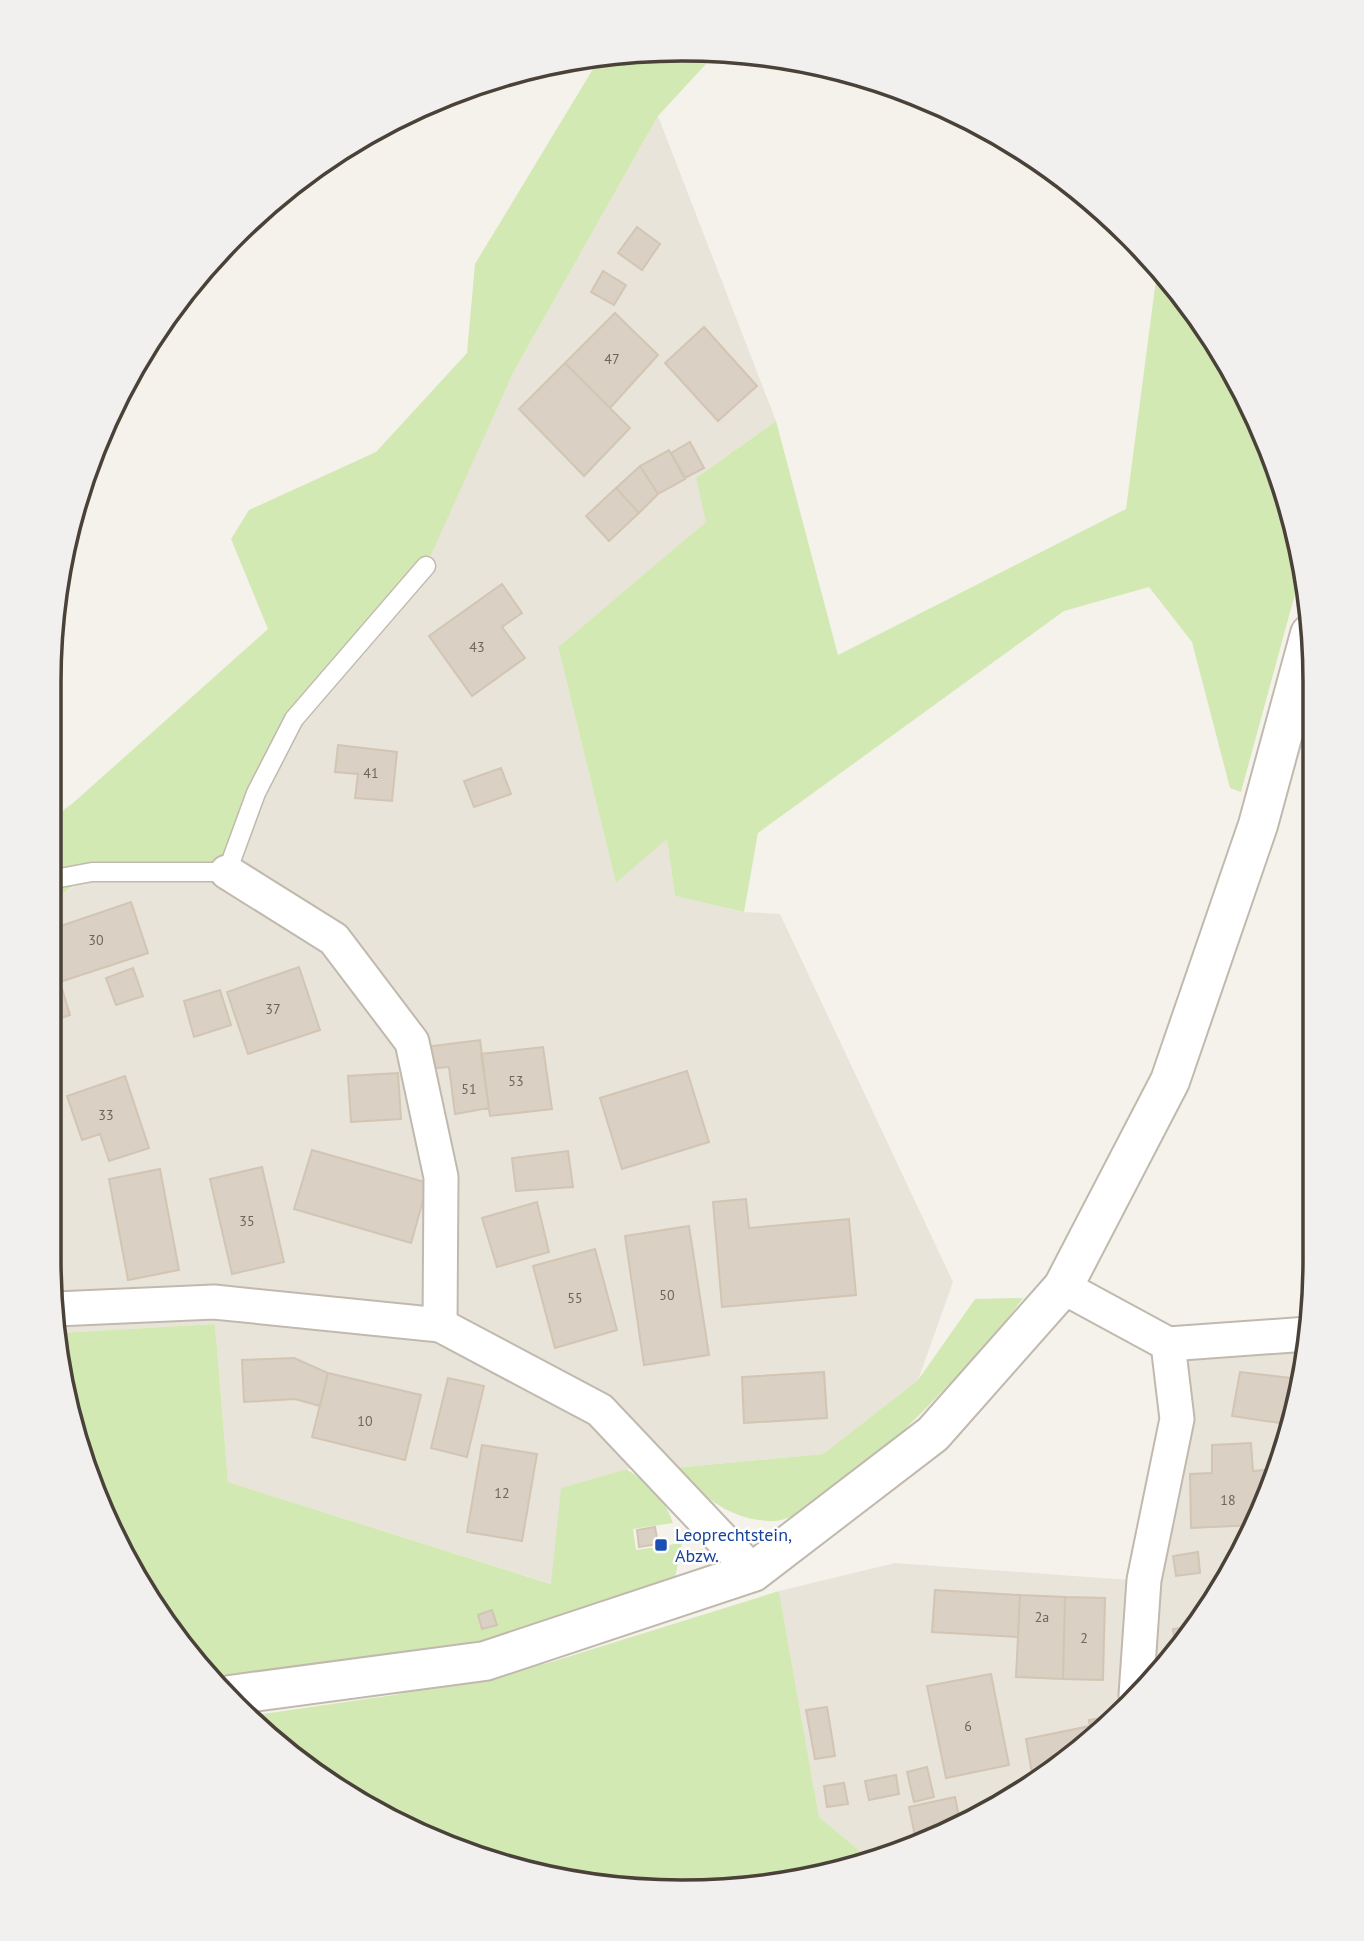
<svg xmlns="http://www.w3.org/2000/svg" width="1364" height="1941" font-family="'PT Sans',sans-serif">
  <style>
    .residential { fill: #e9e4d9 }
    .green { fill: #d3e9b4 }
    .building { fill: #dad0c3; stroke: #d2c5b3; stroke-width: 2 }
    .lines { fill: none; stroke-linecap: round; stroke-linejoin: round }
    .service-casing { stroke: #c1b9ad; stroke-width: 21 }
    .minor-casing { stroke: #c1b9ad; stroke-width: 37 }
    .tertiary-casing { stroke: #c1b9ad; stroke-width: 42 }
    .service { stroke: #fff; stroke-width: 18 }
    .minor { stroke: #fff; stroke-width: 33 }
    .tertiary { stroke: #fff; stroke-width: 38 }
    .transit-dot { fill: #1a4fb4; stroke: #fff; stroke-width: 2.5 }
    .labels { text-anchor: middle; stroke-width: 5; stroke-linejoin: round; paint-order: stroke }
    .number-label { font-size: 14px; fill: #6e665b }
    .transit-label { font-size: 18px; fill: #164399; stroke: #fff; text-anchor: start }
    .rim { fill: none; stroke: #4a4238; stroke-width: 3.5 }
  </style>
  <rect width="100%" height="100%" fill="#f5f2eb"/>
  <path class="residential" d="M 658,116 L 776,421 L 696,478 L 707,522 L 558,647 L 616,883 L 667,838 L 675,896 L 744,912 L 780,914 L 953,1282 L 918,1380 L 823,1454 L 673,1468 L 626,1469 L 562,1488 L 552,1584 L 228,1482 L 215,1324 L 59,1333 L 49,1259 L 49,905 L 293,722 L 425,566 L 513,373 Z
    M 1307,1342 L 1294,1422 L 1250,1539 L 1184,1644 L 1100,1735 L 962,1827 L 866,1856 L 819,1817 L 779,1591 L 895,1563 L 1144,1581 L 1187,1417 L 1167,1345 Z"/>
  <path class="green" d="M 718,51 L 658,116 L 513,373 L 426,566 L 293,722 L 227,872 L 91,872 L 49,905 L 49,821 L 73,803 L 268,629 L 231,539 L 249,510 L 376,452 L 467,353 L 475,264 L 602,54 Z
    M 1158,264 L 1250,402 L 1301,572 L 1241,792 L 1230,788 L 1192,642 L 1149,587 L 1064,611 L 758,833 L 744,912 L 675,896 L 667,839 L 616,883 L 558,647 L 706,522 L 696,478 L 776,421 L 838,655 L 1126,509 Z
    M 1023,1298 C 990,1346 830,1519 774,1521 C 729,1521 704,1496 673,1468 L 823,1454 L 918,1380 L 975,1299 Z
    M 215,1324 L 228,1482 L 551,1584 L 561,1488 L 626,1469 C 647,1482 665,1498 673,1523 L 633,1529 L 636,1550 L 682,1543 L 675,1578 L 657,1597 L 529,1639 L 221,1685 L 155,1610 L 71,1423 L 59,1333 Z
    M 779,1591 L 819,1817 L 866,1856 L 765,1887 L 599,1887 L 439,1844 L 265,1735 L 248,1716 L 394,1695 L 548,1663 Z"/>
  <path class="building" d="M 637,227 L 660,244 L 642,270 L 618,253 Z
    M 603,271 L 626,285 L 614,305 L 591,292 Z
    M 615,313 L 658,355 L 610,408 L 565,363 Z
    M 704,327 L 757,386 L 718,421 L 665,363 Z
    M 565,363 L 630,428 L 584,476 L 519,409 Z
    M 690,442 L 704,468 L 685,478 L 671,453 Z
    M 669,450 L 685,479 L 658,494 L 640,466 Z
    M 640,466 L 658,494 L 639,513 L 616,488 Z
    M 616,488 L 639,513 L 609,541 L 586,516 Z
    M 502,584 L 522,613 L 502,627 L 525,658 L 472,696 L 429,636 Z
    M 338,745 L 397,752 L 392,801 L 355,798 L 358,774 L 335,772 Z
    M 501,768 L 511,794 L 474,807 L 464,781 Z
    M 131,902 L 148,953 L 60,982 L 49,950 L 49,930 Z
    M 299,967 L 320,1030 L 248,1054 L 227,992 Z
    M 133,968 L 143,996 L 116,1005 L 106,978 Z
    M 60,982 L 70,1015 L 49,1022 L 49,985 Z
    M 220,990 L 231,1025 L 194,1037 L 184,1001 Z
    M 480,1040 L 489,1108 L 455,1114 L 449,1067 L 426,1069 L 424,1047 Z
    M 543,1047 L 552,1109 L 490,1116 L 481,1054 Z
    M 687,1071 L 709,1142 L 622,1169 L 600,1098 Z
    M 398,1073 L 401,1119 L 351,1122 L 348,1076 Z
    M 125,1076 L 149,1148 L 109,1161 L 100,1134 L 82,1140 L 67,1096 Z
    M 312,1150 L 428,1183 L 411,1243 L 294,1209 Z
    M 568,1151 L 573,1187 L 516,1191 L 512,1158 Z
    M 262,1167 L 284,1262 L 232,1274 L 210,1179 Z
    M 160,1169 L 179,1270 L 128,1280 L 109,1179 Z
    M 746,1199 L 749,1228 L 849,1219 L 856,1295 L 722,1307 L 713,1202 Z
    M 537,1202 L 549,1252 L 497,1267 L 482,1218 Z
    M 689,1226 L 709,1355 L 644,1365 L 625,1236 Z
    M 595,1249 L 617,1330 L 555,1348 L 533,1266 Z
    M 294,1358 L 328,1373 L 320,1406 L 295,1399 L 244,1402 L 242,1360 Z
    M 824,1372 L 827,1418 L 744,1423 L 742,1377 Z
    M 1240,1372 L 1301,1379 L 1293,1425 L 1232,1416 Z
    M 328,1373 L 421,1395 L 405,1460 L 312,1437 Z
    M 448,1378 L 484,1386 L 467,1457 L 431,1448 Z
    M 1251,1443 L 1253,1471 L 1276,1469 L 1255,1525 L 1191,1528 L 1190,1474 L 1212,1473 L 1212,1445 Z
    M 482,1445 L 537,1454 L 522,1541 L 467,1532 Z
    M 655,1527 L 658,1544 L 639,1547 L 637,1530 Z
    M 1198,1552 L 1200,1573 L 1176,1576 L 1173,1556 Z
    M 935,1590 L 1020,1595 L 1018,1637 L 932,1632 Z
    M 1020,1595 L 1065,1597 L 1063,1679 L 1016,1677 Z
    M 1065,1597 L 1105,1598 L 1103,1680 L 1063,1679 Z
    M 492,1610 L 497,1625 L 482,1629 L 478,1615 Z
    M 1196,1626 L 1184,1644 L 1176,1653 L 1173,1629 Z
    M 991,1674 L 1009,1765 L 946,1778 L 927,1686 Z
    M 827,1707 L 835,1756 L 815,1759 L 806,1710 Z
    M 1114,1716 L 1114,1719 L 1092,1740 L 1089,1720 Z
    M 1090,1726 L 1092,1740 L 1033,1779 L 1026,1739 Z
    M 927,1767 L 934,1797 L 914,1802 L 907,1772 Z
    M 896,1775 L 899,1794 L 869,1800 L 865,1781 Z
    M 844,1783 L 848,1804 L 827,1807 L 824,1786 Z
    M 955,1797 L 961,1827 L 916,1841 L 909,1807 Z"/>
  <g class="lines">
    <g class="service-casing">
      <path id="service" d="M 49,880 L 92,872 L 227,872 L 256,793 L 294,719 L 426,566"/>
    </g>
    <g class="minor-casing">
      <path id="minor" d="M 227,872 L 334,939 L 412,1042 L 441,1177 L 440,1325 L 600,1410 L 753,1572
        M 1063,1287 L 1168,1344 L 1177,1419 L 1144,1580 L 1136,1695
        M 56,1309 L 214,1302 L 440,1325
        M 1168,1344 L 1308,1334"/>
    </g>
    <g class="tertiary-casing">
      <path id="tertiary" d="M 230,1695 L 485,1661 L 753,1572 L 933,1434 L 1063,1287 L 1170,1081 L 1258,825 L 1310,634"/>
    </g>
    <use href="#service" class="service"/>
    <use href="#minor" class="minor"/>
    <use href="#tertiary" class="tertiary"/>
  </g>
  <rect class="transit-dot" x="654" y="1538" width="14" height="14" rx="3.5"/>
  <g class="labels">
    <g class="number-label">
      <text x="612" y="364">47</text>
      <text x="477" y="652">43</text>
      <text x="371" y="778">41</text>
      <text x="96" y="945">30</text>
      <text x="273" y="1014">37</text>
      <text x="516" y="1086">53</text>
      <text x="469" y="1094">51</text>
      <text x="106" y="1120">33</text>
      <text x="247" y="1226">35</text>
      <text x="667" y="1300">50</text>
      <text x="575" y="1303">55</text>
      <text x="365" y="1426">10</text>
      <text x="502" y="1498">12</text>
      <text x="1228" y="1505">18</text>
      <text x="1042" y="1622">2a</text>
      <text x="1084" y="1643">2</text>
      <text x="968" y="1731">6</text>
    </g>
    <g class="transit-label">
      <text x="675" y="1541">Leoprechtstein,<tspan x="675" dy="21">Abzw.</tspan></text>
    </g>
  </g>
  <path d="M0 0H1364V1941H0ZM682 61H682A621 621 0 0 1 1303 682V1259A621 621 0 0 1 682 1880H682A621 621 0 0 1 61 1259V682A621 621 0 0 1 682 61Z" fill="#f1f0ef" fill-rule="evenodd"/>
  <path class="rim" d="M682 61H682A621 621 0 0 1 1303 682V1259A621 621 0 0 1 682 1880H682A621 621 0 0 1 61 1259V682A621 621 0 0 1 682 61Z"/>
</svg>
